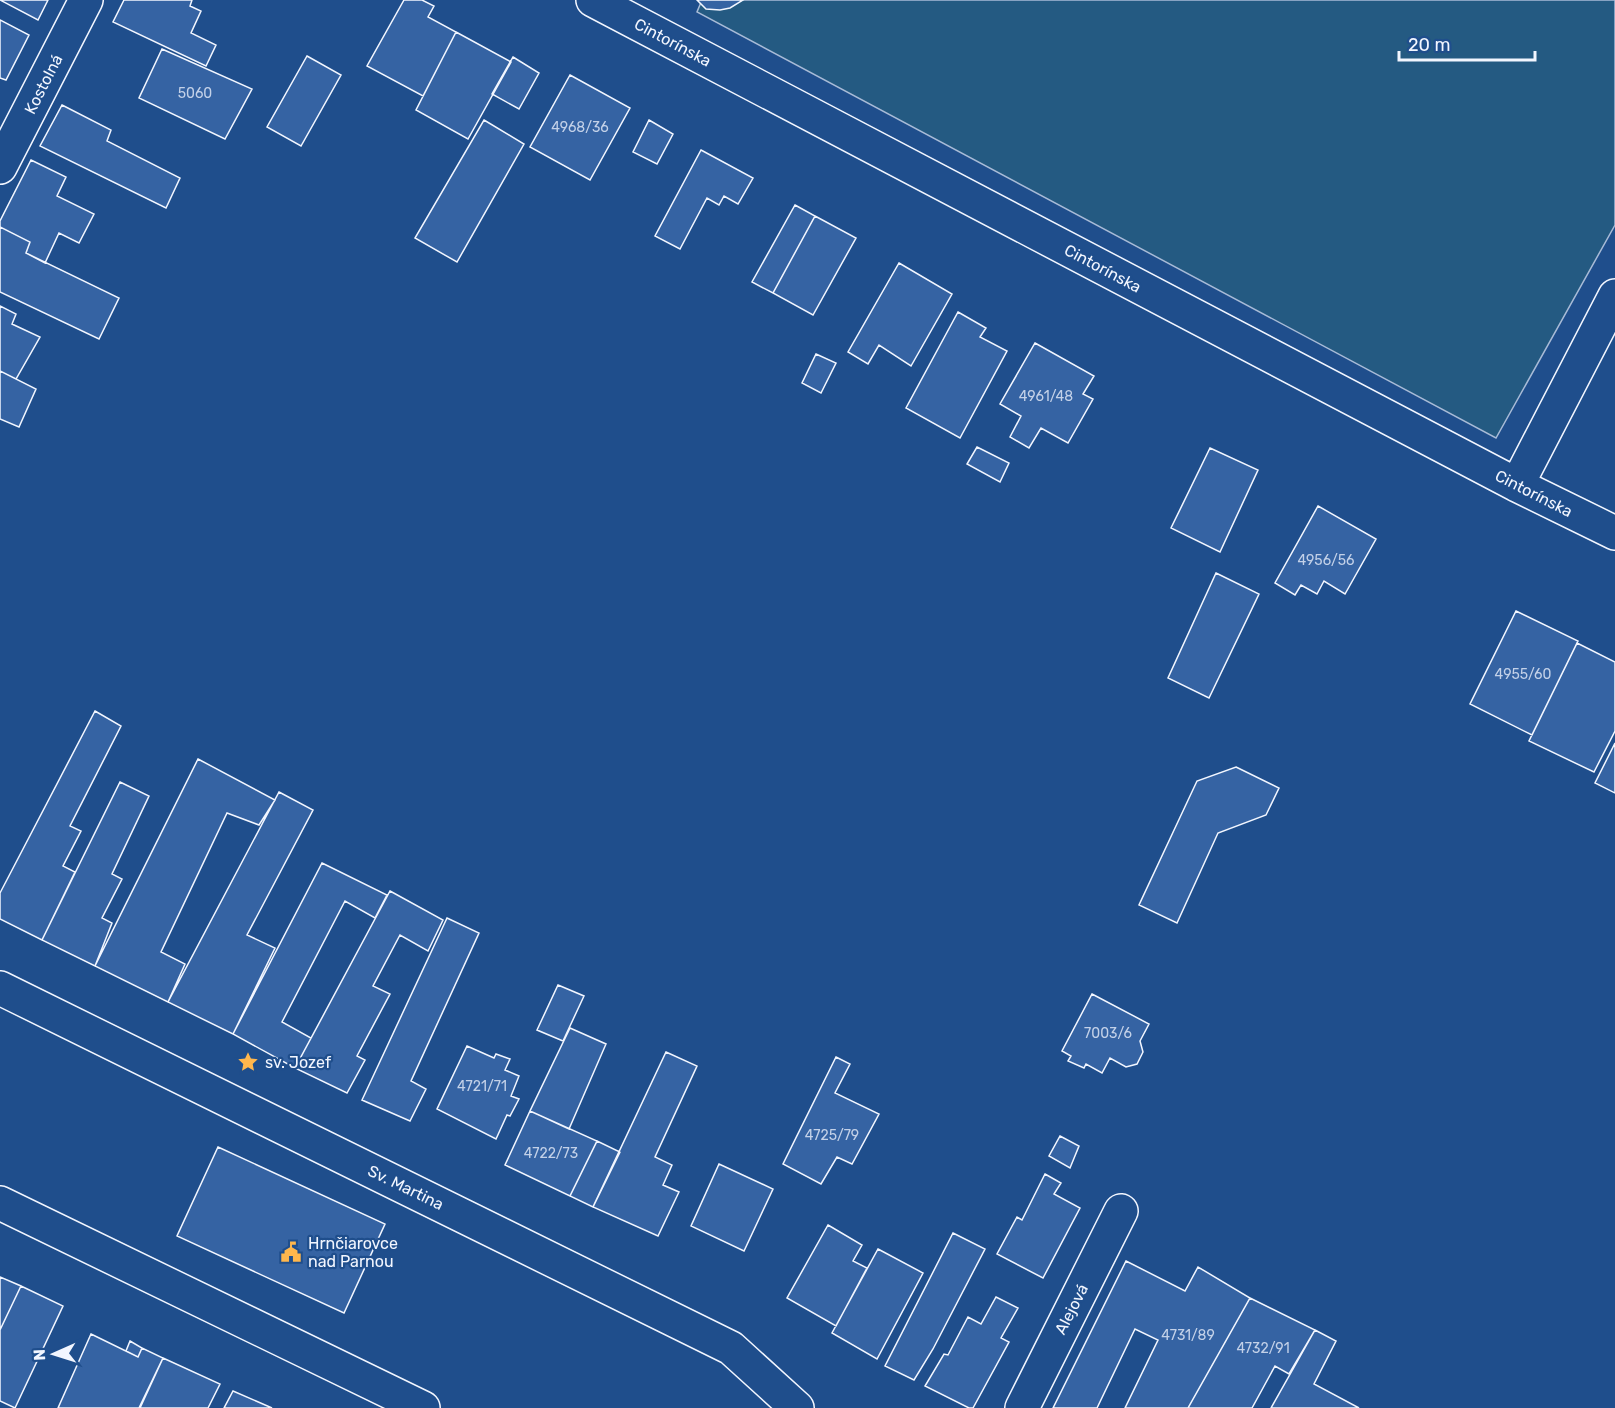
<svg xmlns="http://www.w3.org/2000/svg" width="1615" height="1408" font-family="Rubik,sans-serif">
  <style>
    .green { fill: #245a82; stroke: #a8bbd7; stroke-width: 1.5 }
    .building { fill: #3563a3; stroke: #f2f6ff; stroke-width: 1.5 }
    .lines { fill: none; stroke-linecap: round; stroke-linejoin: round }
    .minor-casing { stroke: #f2f6ff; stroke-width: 36 }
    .minor { stroke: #1f4e8c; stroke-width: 33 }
    .labels { text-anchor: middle; stroke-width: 4.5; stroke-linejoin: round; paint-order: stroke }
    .number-label { font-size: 14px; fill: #c3d1e8 }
    .street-label { font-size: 16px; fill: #f2f6ff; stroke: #1f4e8c }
    .poi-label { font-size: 16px; fill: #f2f6ff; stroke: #1f4e8c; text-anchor: start }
  </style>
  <rect width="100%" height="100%" fill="#1f4e8c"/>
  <path class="green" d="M 702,0 L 1615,0 L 1615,225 L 1496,438 L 697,12 Z"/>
  <path class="building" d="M 0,0 L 48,0 L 38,20 Z
    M 124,0 L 192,0 L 190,6 L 201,11 L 191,33 L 216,45 L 206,66 L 113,22 Z
    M 404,0 L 422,0 L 434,6 L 428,17 L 456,32 L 423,96 L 367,66 Z
    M 697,0 L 743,0 L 730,8 L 720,10 L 706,9 Z
    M 0,20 L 29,35 L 6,80 L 0,78 Z
    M 456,32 L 511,62 L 468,139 L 416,110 Z
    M 162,49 L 252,89 L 225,139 L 139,98 Z
    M 307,56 L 341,75 L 301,146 L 267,127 Z
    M 513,57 L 539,73 L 519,109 L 492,94 Z
    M 570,75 L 630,108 L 590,180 L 530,147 Z
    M 62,105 L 111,130 L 107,141 L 180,178 L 166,208 L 40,146 Z
    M 484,120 L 524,144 L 457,262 L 415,238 Z
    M 649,120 L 673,134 L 657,164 L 633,152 Z
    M 701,150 L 753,178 L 738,204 L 724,196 L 719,205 L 707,198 L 680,249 L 655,236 Z
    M 31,160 L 66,177 L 57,196 L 94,214 L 79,243 L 59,233 L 45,263 L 26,253 L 30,242 L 0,227 L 0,221 Z
    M 795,205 L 815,216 L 773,293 L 752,282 Z
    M 815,216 L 856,238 L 813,315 L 773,293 Z
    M 0,227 L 30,242 L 26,253 L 119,298 L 99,339 L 0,292 Z
    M 899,263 L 952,294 L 911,366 L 879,345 L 868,364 L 848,352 Z
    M 0,306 L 16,314 L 12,324 L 40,337 L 16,379 L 0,371 Z
    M 958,312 L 986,328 L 980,337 L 1007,351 L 960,438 L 906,408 Z
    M 1035,343 L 1094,376 L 1083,394 L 1093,399 L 1068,443 L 1041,428 L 1029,448 L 1010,437 L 1021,416 L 1000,404 Z
    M 816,354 L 836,363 L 821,393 L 802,383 Z
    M 0,371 L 36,389 L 19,427 L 0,419 Z
    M 977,447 L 1009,463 L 1000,482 L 967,464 Z
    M 1210,448 L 1258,470 L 1220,552 L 1171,528 Z
    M 1318,506 L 1376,539 L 1345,594 L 1324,581 L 1317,594 L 1301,585 L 1295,595 L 1275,583 Z
    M 1216,573 L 1259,594 L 1209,698 L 1168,678 Z
    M 1516,611 L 1578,641 L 1532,735 L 1470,704 Z
    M 1577,643 L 1615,662 L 1615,731 L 1594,772 L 1529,741 Z
    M 95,711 L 121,726 L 70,826 L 81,831 L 63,866 L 75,872 L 42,940 L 0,919 L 0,893 Z
    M 1615,743 L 1615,793 L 1595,783 Z
    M 198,759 L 275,800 L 259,825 L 227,813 L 161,952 L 185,964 L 168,1002 L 95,966 Z
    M 1236,767 L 1279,788 L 1266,815 L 1218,833 L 1177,923 L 1139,905 L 1197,781 Z
    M 120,782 L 149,796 L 112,874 L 122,879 L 102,918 L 112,923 L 95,966 L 42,940 Z
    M 279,792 L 313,810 L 247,935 L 275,948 L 233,1034 L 168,1002 Z
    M 322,863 L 387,895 L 375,918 L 345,901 L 282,1022 L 311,1038 L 295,1068 L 233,1034 Z
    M 390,891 L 443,920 L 428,951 L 400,935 L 373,986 L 390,994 L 357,1056 L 365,1060 L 347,1093 L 295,1068 Z
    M 447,918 L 479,933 L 411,1081 L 426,1089 L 410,1121 L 362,1100 Z
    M 558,985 L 584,996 L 563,1041 L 537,1030 Z
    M 1092,994 L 1149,1024 L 1140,1041 L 1143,1052 L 1137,1064 L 1126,1067 L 1110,1058 L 1102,1073 L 1086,1064 L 1084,1068 L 1068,1061 L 1071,1056 L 1062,1051 Z
    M 570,1028 L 606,1044 L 569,1129 L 530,1111 Z
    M 467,1046 L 494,1058 L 496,1054 L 510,1059 L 505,1070 L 519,1076 L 511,1096 L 519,1099 L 510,1116 L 507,1115 L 496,1139 L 437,1109 Z
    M 666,1052 L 697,1066 L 655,1157 L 672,1165 L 663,1185 L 679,1192 L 658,1236 L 593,1207 Z
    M 836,1057 L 850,1064 L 835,1093 L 879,1114 L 852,1164 L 837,1157 L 821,1184 L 783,1164 Z
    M 530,1111 L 597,1141 L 570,1196 L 505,1165 Z
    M 1060,1136 L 1079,1146 L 1070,1168 L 1049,1156 Z
    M 597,1141 L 620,1152 L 593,1207 L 570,1196 Z
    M 218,1147 L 385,1224 L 344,1313 L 177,1236 Z
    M 719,1164 L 773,1189 L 744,1251 L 691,1226 Z
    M 1045,1174 L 1061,1183 L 1054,1194 L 1080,1208 L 1043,1278 L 997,1254 L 1017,1217 L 1022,1220 Z
    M 828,1225 L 862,1245 L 853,1261 L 867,1268 L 836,1326 L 787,1298 Z
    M 953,1233 L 985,1249 L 933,1349 L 914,1380 L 885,1366 Z
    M 878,1249 L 923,1273 L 877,1359 L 832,1333 Z
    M 1126,1261 L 1185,1291 L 1198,1267 L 1250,1298 L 1188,1408 L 1125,1408 L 1158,1340 L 1135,1329 L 1097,1408 L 1053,1408 Z
    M 0,1277 L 21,1286 L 0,1330 Z
    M 21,1286 L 63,1306 L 15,1408 L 0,1401 L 0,1330 Z
    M 996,1297 L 1018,1308 L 1001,1338 L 1009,1342 L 973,1408 L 969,1408 L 925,1386 L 944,1354 L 948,1355 L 968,1317 L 981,1324 Z
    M 1250,1298 L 1315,1330 L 1289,1374 L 1275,1366 L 1252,1408 L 1188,1408 Z
    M 1315,1330 L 1336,1341 L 1314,1384 L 1359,1408 L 1271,1408 Z
    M 91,1334 L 138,1357 L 142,1348 L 163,1358 L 140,1408 L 58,1408 Z
    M 130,1341 L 142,1348 L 138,1357 L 126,1351 Z
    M 163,1358 L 220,1384 L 208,1408 L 139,1408 Z
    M 233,1391 L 272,1408 L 224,1408 Z"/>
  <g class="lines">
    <g class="minor-casing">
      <path id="minor" d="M 593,0 L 1517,485 L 1615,533
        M 0,167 L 86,0
        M 1517,485 L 1615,296
        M 0,988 L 731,1348 L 797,1408
        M 0,1203 L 423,1408
        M 1022,1408 L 1121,1211"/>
    </g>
    <use href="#minor" class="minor"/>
  </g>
  <defs>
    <g id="sight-bare" transform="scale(1.62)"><path d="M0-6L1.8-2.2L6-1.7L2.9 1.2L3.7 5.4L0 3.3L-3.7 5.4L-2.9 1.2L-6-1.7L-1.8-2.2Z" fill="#ffb74d" stroke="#1f4e8c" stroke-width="2.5" paint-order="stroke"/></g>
    <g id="civic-bare" transform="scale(1.62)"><path d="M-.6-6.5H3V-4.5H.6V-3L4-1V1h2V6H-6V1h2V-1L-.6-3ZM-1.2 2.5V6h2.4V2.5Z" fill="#ffb74d" stroke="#1f4e8c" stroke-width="2.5" paint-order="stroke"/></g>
  </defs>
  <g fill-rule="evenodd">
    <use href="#sight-bare" x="248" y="1062"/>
    <use href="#civic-bare" x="291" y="1252"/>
  </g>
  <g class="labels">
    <g class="number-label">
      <text x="195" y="98">5060</text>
      <text x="580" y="132">4968/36</text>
      <text x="1046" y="401">4961/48</text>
      <text x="1326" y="565">4956/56</text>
      <text x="1523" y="679">4955/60</text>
      <text x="1108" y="1038">7003/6</text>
      <text x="482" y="1091">4721/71</text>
      <text x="832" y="1140">4725/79</text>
      <text x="551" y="1158">4722/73</text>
      <text x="1188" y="1340">4731/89</text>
      <text x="1263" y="1353">4732/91</text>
    </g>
    <g class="street-label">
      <text transform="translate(673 42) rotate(28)" y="6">Cintorínska</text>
      <text transform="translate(43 84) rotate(-63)" y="6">Kostolná</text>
      <text transform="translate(1103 268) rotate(28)" y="6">Cintorínska</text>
      <text transform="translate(1534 493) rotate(27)" y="6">Cintorínska</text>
      <text transform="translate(406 1187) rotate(26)" y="6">Sv. Martina</text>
      <text transform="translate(1071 1309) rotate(-63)" y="6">Alejová</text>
    </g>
    <g class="poi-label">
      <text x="265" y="1068">sv. Jozef</text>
      <text x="308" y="1249">Hrnčiarovce<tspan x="308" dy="18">nad Parnou</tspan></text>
    </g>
  </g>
  <g transform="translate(54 1354) rotate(267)" stroke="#1f4e8c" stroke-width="4.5" paint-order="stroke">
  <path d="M0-4.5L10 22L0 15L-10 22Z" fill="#f2f6ff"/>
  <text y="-9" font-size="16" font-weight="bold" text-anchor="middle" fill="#f2f6ff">N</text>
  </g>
  <path d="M1399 51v9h136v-9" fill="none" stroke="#f2f6ff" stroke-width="3"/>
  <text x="1408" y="51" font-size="18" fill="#f2f6ff" stroke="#1f4e8c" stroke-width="4.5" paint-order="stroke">20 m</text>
</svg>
